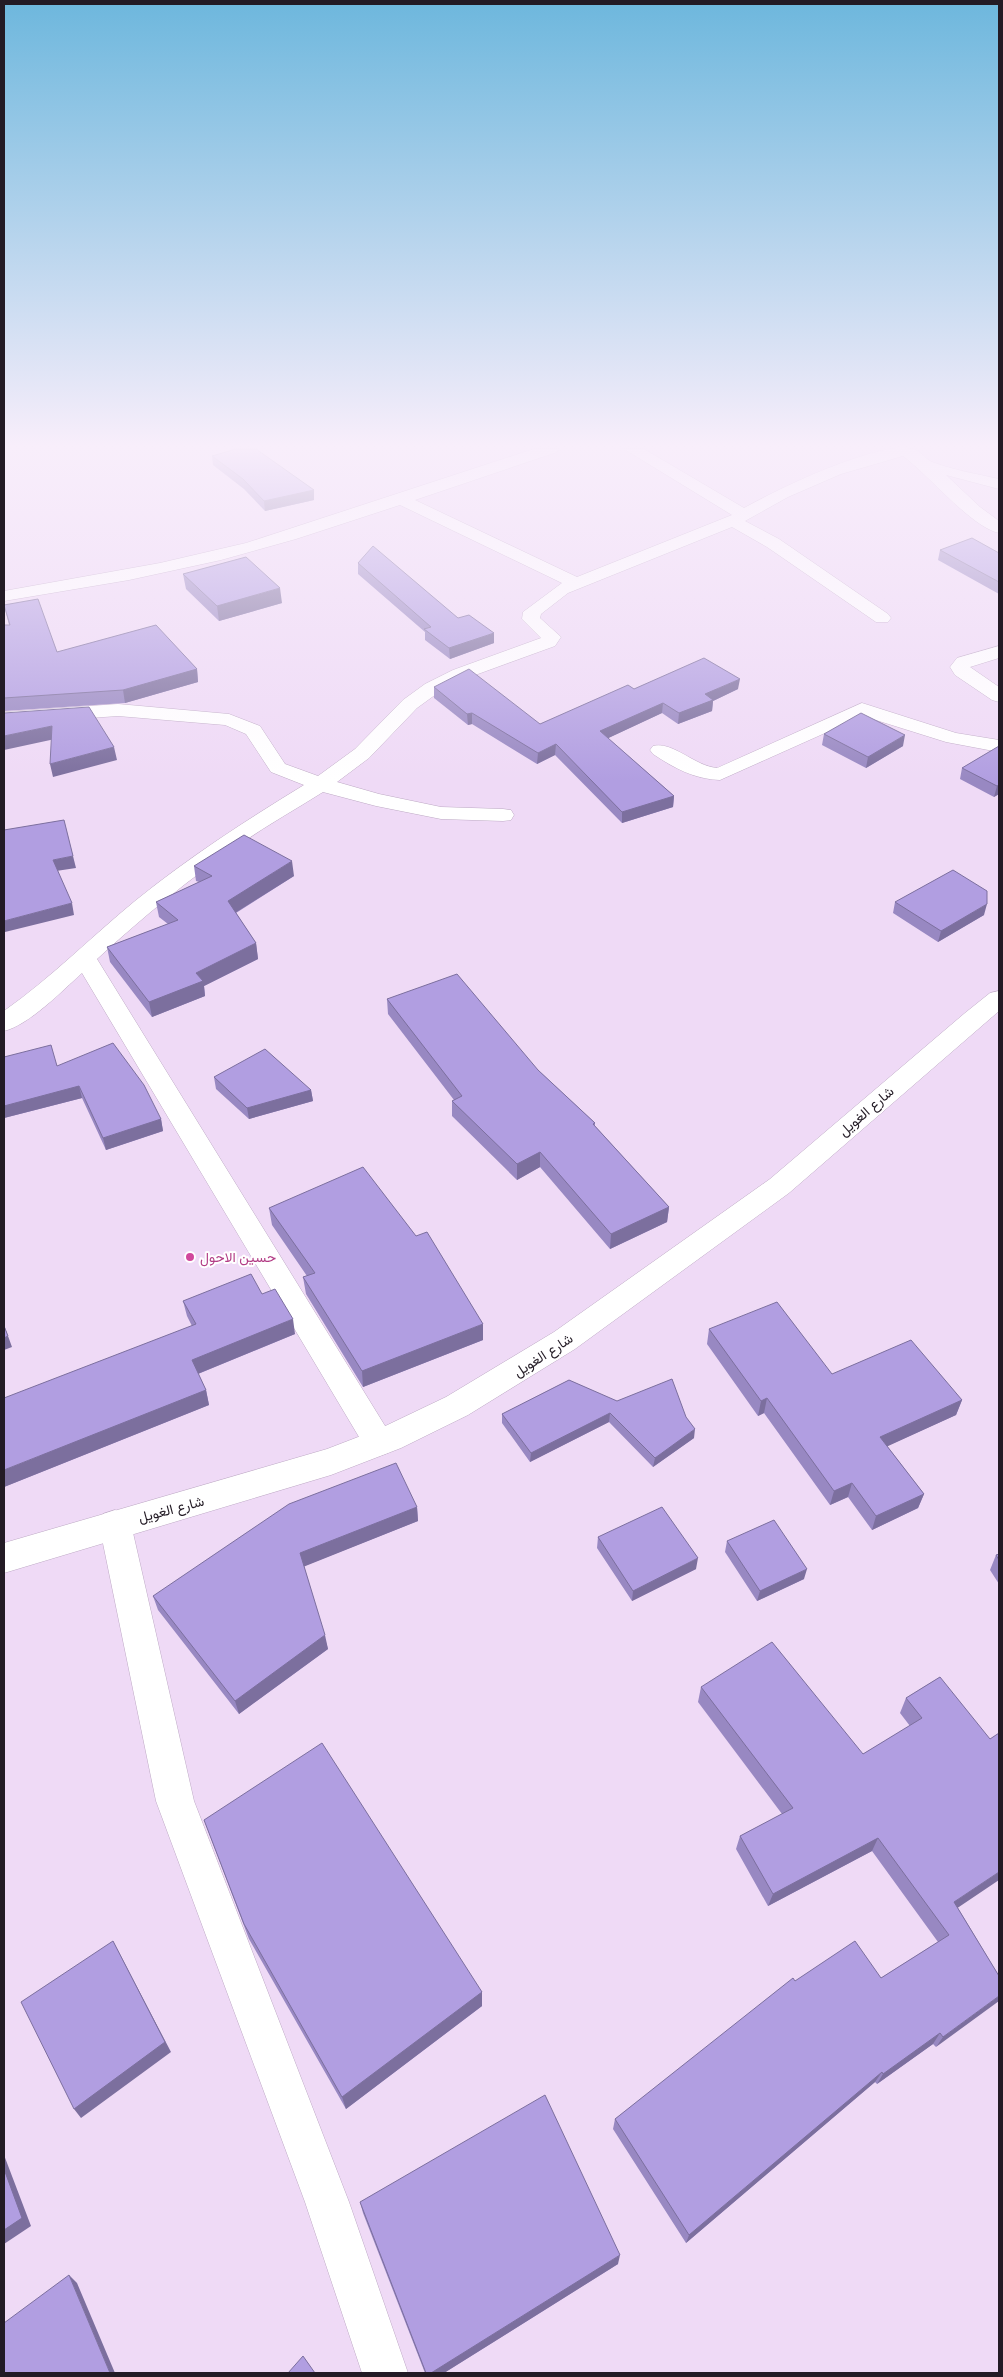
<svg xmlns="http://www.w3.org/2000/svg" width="1003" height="2377" font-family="'Roboto Serif',Vazirmatn,serif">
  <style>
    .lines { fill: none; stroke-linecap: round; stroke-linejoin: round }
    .minor-casing { stroke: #beaac5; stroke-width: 1 }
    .tertiary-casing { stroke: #beaac5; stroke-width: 1 }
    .minor { fill: #fff; fill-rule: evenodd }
    .tertiary { fill: #fff; fill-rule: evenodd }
    .wall { fill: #9888c2 }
    .shaded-wall { fill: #7c6f9e }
    .building { fill: #b19ee1; stroke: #7c6f9e }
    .hotel-dot { fill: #d1479c; stroke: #fff; stroke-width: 2 }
    .labels { text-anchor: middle; stroke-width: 4; stroke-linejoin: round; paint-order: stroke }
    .street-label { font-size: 14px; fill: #231b25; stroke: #fff }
    .hotel-label { font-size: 14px; fill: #b23c85; stroke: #fff; text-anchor: start }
  </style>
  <rect width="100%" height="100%" fill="#efdaf6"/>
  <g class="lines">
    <g class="minor-casing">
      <path id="minor" d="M 534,449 L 559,449 L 557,452 L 415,500 L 577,577 L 732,515 L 624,449 L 644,449 L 744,508 C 778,489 877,441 913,449 C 921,451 925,459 932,462 C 953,470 977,474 999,479 L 999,489 L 946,475 L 980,507 L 999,521 L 999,533 C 971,527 929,475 903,456 L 841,474 L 788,497 L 745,521 L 779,539 L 888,614 L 891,618 L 888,622 L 876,622 L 767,547 L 732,527 L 568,593 L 541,614 L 540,618 L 561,637 L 555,646 L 467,678 L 439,692 L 417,708 L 369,758 L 337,782 L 379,794 L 441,807 L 503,809 L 511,810 L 514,815 L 511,820 L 503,821 L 441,819 L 376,806 L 323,792 C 296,809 269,824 243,842 C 191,877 143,917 97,959 L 390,1434 L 395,1443 L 390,1452 L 379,1456 L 368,1452 L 82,973 C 62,991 29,1025 4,1031 L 4,1011 C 51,978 90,938 135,901 C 188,858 245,821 304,785 L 271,772 L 246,734 L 225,725 L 118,716 L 4,724 L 4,712 L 118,704 L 229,714 L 260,726 L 285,764 L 318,776 L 355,749 L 403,700 L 425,684 L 453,670 L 541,638 L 522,619 L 523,612 L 562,583 L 400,505 L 296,539 L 221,560 L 129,580 L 4,601 L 4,591 L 160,563 L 246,543 Z
        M 999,646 L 999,658 L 970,667 L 999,687 L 999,702 L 992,700 L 955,675 L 950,667 L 957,658 Z
        M 862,703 L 956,733 L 999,740 L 999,752 L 946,742 L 863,716 L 720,780 C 694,779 674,768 653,754 L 650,750 L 653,746 C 673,741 694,766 717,768 Z
        M 115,1510 L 127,1514 L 131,1524 L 194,1801 L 349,2202 L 408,2373 L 362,2373 L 305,2202 L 156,1801 L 99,1524 L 103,1514 Z"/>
    </g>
    <g class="tertiary-casing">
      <path id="tertiary" d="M 999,991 L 999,1011 L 789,1193 L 575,1349 L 468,1415 L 401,1448 L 331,1475 L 4,1573 L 4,1543 L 327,1449 L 379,1429 L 446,1397 L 554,1332 L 770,1179 L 965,1013 L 990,993 Z"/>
    </g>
    <use href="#minor" class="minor"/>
    <use href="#tertiary" class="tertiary"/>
  </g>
  <path class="wall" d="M 212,456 L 314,490 L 314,500 L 265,511 L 244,489 L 213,465 Z
    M 940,550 L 999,553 L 999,594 L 938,560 Z
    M 358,563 L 458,618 L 494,643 L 450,659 L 425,640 L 425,632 L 358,574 Z
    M 183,574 L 282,603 L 219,621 L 186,589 Z
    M 4,605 L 57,652 L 197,669 L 198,682 L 125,703 L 4,711 L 4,625 L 9,625 Z
    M 434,687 L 540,724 L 634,689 L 738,689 L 713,701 L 712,711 L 678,724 L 662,713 L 608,738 L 674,796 L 673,807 L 622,823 L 555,755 L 537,764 L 472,724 L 468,725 L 434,698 Z
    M 824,734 L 903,746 L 866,768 L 822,745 Z
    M 999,746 L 999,794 L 994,797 L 960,779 L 962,768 Z
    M 194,866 L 294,876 L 236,913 L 256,943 L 258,959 L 204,986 L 205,996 L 152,1017 L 110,962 L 107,947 L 168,924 L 159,917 L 156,902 L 199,882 L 196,881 Z
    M 895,902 L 984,915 L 938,942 L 893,913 Z
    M 387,999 L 538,1070 L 595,1123 L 595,1126 L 669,1207 L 667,1222 L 610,1249 L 540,1167 L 517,1180 L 452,1116 L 452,1101 L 454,1100 L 388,1014 Z
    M 4,1057 L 57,1066 L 161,1119 L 163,1131 L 106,1150 L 82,1098 L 4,1118 Z
    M 214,1077 L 311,1090 L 313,1101 L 249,1119 L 216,1089 Z
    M 269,1208 L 483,1340 L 363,1387 L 306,1294 L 303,1277 L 307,1276 L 272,1225 Z
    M 262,1294 L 295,1334 L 198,1374 L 206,1390 L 209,1405 L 4,1487 L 192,1326 L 187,1316 L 183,1301 Z
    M 709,1329 L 832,1374 L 962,1400 L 956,1415 L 887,1446 L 924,1494 L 918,1508 L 872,1530 L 848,1497 L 830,1505 L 764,1413 L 758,1416 L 707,1344 Z
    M 569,1380 L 694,1438 L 653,1467 L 609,1422 L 530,1462 L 502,1423 L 502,1414 Z
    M 417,1507 L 418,1521 L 304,1566 L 328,1649 L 239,1714 L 158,1610 L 153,1596 Z
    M 598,1537 L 696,1569 L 632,1601 L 597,1548 Z
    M 727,1541 L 804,1579 L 757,1601 L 725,1552 Z
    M 999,1554 L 999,1584 L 990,1570 L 996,1555 Z
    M 940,1677 L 958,1908 L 999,1976 L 936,2047 L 933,2044 L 877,2084 L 875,2082 L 686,2243 L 613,2129 L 615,2119 L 795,1981 L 881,1978 L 938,1942 L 872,1851 L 768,1906 L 736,1849 L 740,1836 L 782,1814 L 698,1702 L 701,1687 L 863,1754 L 910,1726 L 900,1713 L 906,1698 Z
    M 204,1820 L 482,1992 L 482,2006 L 346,2109 L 249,1939 Z
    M 360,2202 L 618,2264 L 444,2373 L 425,2373 L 363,2213 Z"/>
  <path class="shaded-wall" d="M 314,490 L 314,500 L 265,511 L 264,501 Z
    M 280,588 L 282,603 L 219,621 L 217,606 Z
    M 494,633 L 494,643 L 450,659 L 449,648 Z
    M 197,669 L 198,682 L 125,703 L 123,690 Z
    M 740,679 L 738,689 L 713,701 L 712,711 L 678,724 L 679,713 L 705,694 Z
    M 663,703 L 662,713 L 600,742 L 600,731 Z
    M 472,713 L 472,724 L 468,725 L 467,714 Z
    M 52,726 L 55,739 L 4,750 L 4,736 Z
    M 905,735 L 903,746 L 866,768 L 868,757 Z
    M 556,744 L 555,755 L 537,764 L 538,753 Z
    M 114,747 L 117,760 L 53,777 L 50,764 Z
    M 999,785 L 999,794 L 994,797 L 997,786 Z
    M 674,796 L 673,807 L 622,823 L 622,812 Z
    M 73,856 L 76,868 L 56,871 L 53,860 Z
    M 292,861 L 294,876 L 230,916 L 228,901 Z
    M 72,903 L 74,915 L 5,932 L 4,929 L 4,921 Z
    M 987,904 L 984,915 L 938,942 L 941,931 Z
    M 256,943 L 258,959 L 204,986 L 205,996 L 152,1017 L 149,1002 L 196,973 Z
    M 79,1086 L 82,1098 L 4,1118 L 4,1106 Z
    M 311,1090 L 313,1101 L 249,1119 L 247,1108 Z
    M 161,1119 L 163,1131 L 106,1150 L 103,1138 Z
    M 540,1152 L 540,1167 L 517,1180 L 517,1164 Z
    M 669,1207 L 667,1222 L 610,1249 L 611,1234 Z
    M 293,1319 L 295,1334 L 195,1375 L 192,1360 Z
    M 483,1324 L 483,1340 L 363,1387 L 362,1371 Z
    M 4,1325 L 12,1347 L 4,1350 Z
    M 206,1390 L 209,1405 L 4,1487 L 4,1470 Z
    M 767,1398 L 764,1413 L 758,1416 L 761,1401 Z
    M 962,1400 L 956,1415 L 875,1452 L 880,1437 Z
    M 610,1413 L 609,1422 L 530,1462 L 531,1453 Z
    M 695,1429 L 694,1438 L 653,1467 L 655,1458 Z
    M 852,1483 L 848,1497 L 830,1505 L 834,1491 Z
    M 924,1494 L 918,1508 L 872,1530 L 876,1516 Z
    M 417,1507 L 418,1521 L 303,1567 L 300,1553 Z
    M 698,1558 L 696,1569 L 632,1601 L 633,1591 Z
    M 807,1569 L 804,1579 L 757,1601 L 760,1591 Z
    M 325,1635 L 328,1649 L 239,1714 L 235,1701 Z
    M 878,1838 L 872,1851 L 768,1906 L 773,1894 Z
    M 999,1872 L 999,1880 L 947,1915 L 954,1902 Z
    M 113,1941 L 171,2052 L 81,2118 L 74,2109 Z
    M 482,1992 L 482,2006 L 346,2109 L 342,2097 Z
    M 999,1996 L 999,2001 L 936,2047 L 943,2037 Z
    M 940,2033 L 933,2044 L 877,2084 L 883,2074 Z
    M 882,2072 L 875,2082 L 686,2243 L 689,2235 Z
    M 4,2155 L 31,2226 L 4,2244 Z
    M 620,2255 L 618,2264 L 444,2373 L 431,2373 Z
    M 69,2275 L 77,2283 L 115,2373 L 110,2373 Z"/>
  <path class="building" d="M 236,449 L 256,449 L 314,490 L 264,501 L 243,479 L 212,456 Z
    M 972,538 L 999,553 L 999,582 L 940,550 Z
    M 373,546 L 458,618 L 469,615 L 494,633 L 449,648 L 424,629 L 431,627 L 358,563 Z
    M 246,557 L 280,588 L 217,606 L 183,574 Z
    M 38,599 L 57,652 L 156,625 L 197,669 L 123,690 L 4,698 L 4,625 L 10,625 L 4,605 Z
    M 704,658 L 740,679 L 705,694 L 713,700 L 679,713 L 663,703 L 600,731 L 674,796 L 622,812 L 556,744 L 538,753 L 472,713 L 467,714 L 434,687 L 469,669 L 540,724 L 628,685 L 634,689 Z
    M 89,707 L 114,747 L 50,764 L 52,726 L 4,736 L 4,713 Z
    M 861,713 L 905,735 L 868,757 L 824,734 Z
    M 999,746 L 999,785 L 997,786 L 962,768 Z
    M 64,820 L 73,856 L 53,860 L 72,903 L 4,921 L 4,830 Z
    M 244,835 L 292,861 L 228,901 L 256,943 L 196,973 L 203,981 L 149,1002 L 107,947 L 178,920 L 156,902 L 212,876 L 194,866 Z
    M 953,870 L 987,891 L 987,904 L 941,931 L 895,902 Z
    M 457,974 L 538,1070 L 595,1123 L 593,1124 L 669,1207 L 611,1234 L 540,1152 L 517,1164 L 452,1101 L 462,1096 L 387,999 Z
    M 113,1043 L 144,1085 L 161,1119 L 103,1138 L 79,1086 L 4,1106 L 4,1057 L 51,1045 L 57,1066 Z
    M 265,1049 L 311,1090 L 247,1108 L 214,1077 Z
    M 363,1167 L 416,1236 L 427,1232 L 483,1324 L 362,1371 L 303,1277 L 315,1273 L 269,1208 Z
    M 251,1274 L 262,1294 L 275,1289 L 293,1319 L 192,1360 L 206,1390 L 4,1470 L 4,1398 L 196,1324 L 183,1301 Z
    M 777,1302 L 832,1374 L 911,1340 L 962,1400 L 880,1437 L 924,1494 L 876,1516 L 852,1483 L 834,1491 L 767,1398 L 761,1401 L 709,1329 Z
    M 4,1326 L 8,1336 L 4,1338 Z
    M 672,1379 L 686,1417 L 695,1429 L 655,1458 L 610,1413 L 531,1453 L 502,1414 L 569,1380 L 617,1401 Z
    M 396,1463 L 417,1507 L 300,1553 L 325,1635 L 235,1701 L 153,1596 L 289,1504 Z
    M 662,1507 L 698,1558 L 633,1591 L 598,1537 Z
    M 774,1520 L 807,1569 L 760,1591 L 727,1541 Z
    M 999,1554 L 999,1560 L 996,1555 Z
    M 772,1642 L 863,1754 L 922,1718 L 906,1698 L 940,1677 L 990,1739 L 999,1733 L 999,1872 L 954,1902 L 999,1976 L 999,1996 L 943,2037 L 940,2033 L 883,2074 L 882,2072 L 689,2235 L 615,2119 L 793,1978 L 795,1981 L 855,1941 L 881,1978 L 949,1935 L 878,1838 L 773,1894 L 740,1836 L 793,1808 L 701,1687 Z
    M 322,1743 L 482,1992 L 342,2097 L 244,1924 L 204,1820 Z
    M 113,1941 L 165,2042 L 74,2109 L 21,2002 Z
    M 545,2095 L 620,2255 L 431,2373 L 426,2373 L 360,2202 Z
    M 4,2169 L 22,2218 L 4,2230 Z
    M 69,2275 L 110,2373 L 4,2373 L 4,2323 Z
    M 303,2356 L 315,2373 L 288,2373 Z"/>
  <linearGradient id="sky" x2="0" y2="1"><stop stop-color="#6db7dd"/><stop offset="0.57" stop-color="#f8eefb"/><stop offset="1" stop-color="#f8eefb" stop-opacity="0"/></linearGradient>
  <rect width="1003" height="782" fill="url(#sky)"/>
  <circle class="hotel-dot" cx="190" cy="1257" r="5"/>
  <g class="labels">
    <g class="street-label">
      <text transform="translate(866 1111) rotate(-41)" y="5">شارع الغويل</text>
      <text transform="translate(543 1355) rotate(-33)" y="5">شارع الغويل</text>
      <text transform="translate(171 1509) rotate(-15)" y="5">شارع الغويل</text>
    </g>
    <g class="hotel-label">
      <text x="200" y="1262">حسين الاحول</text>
    </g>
  </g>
  <rect width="1003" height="2377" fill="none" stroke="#231b25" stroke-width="10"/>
</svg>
